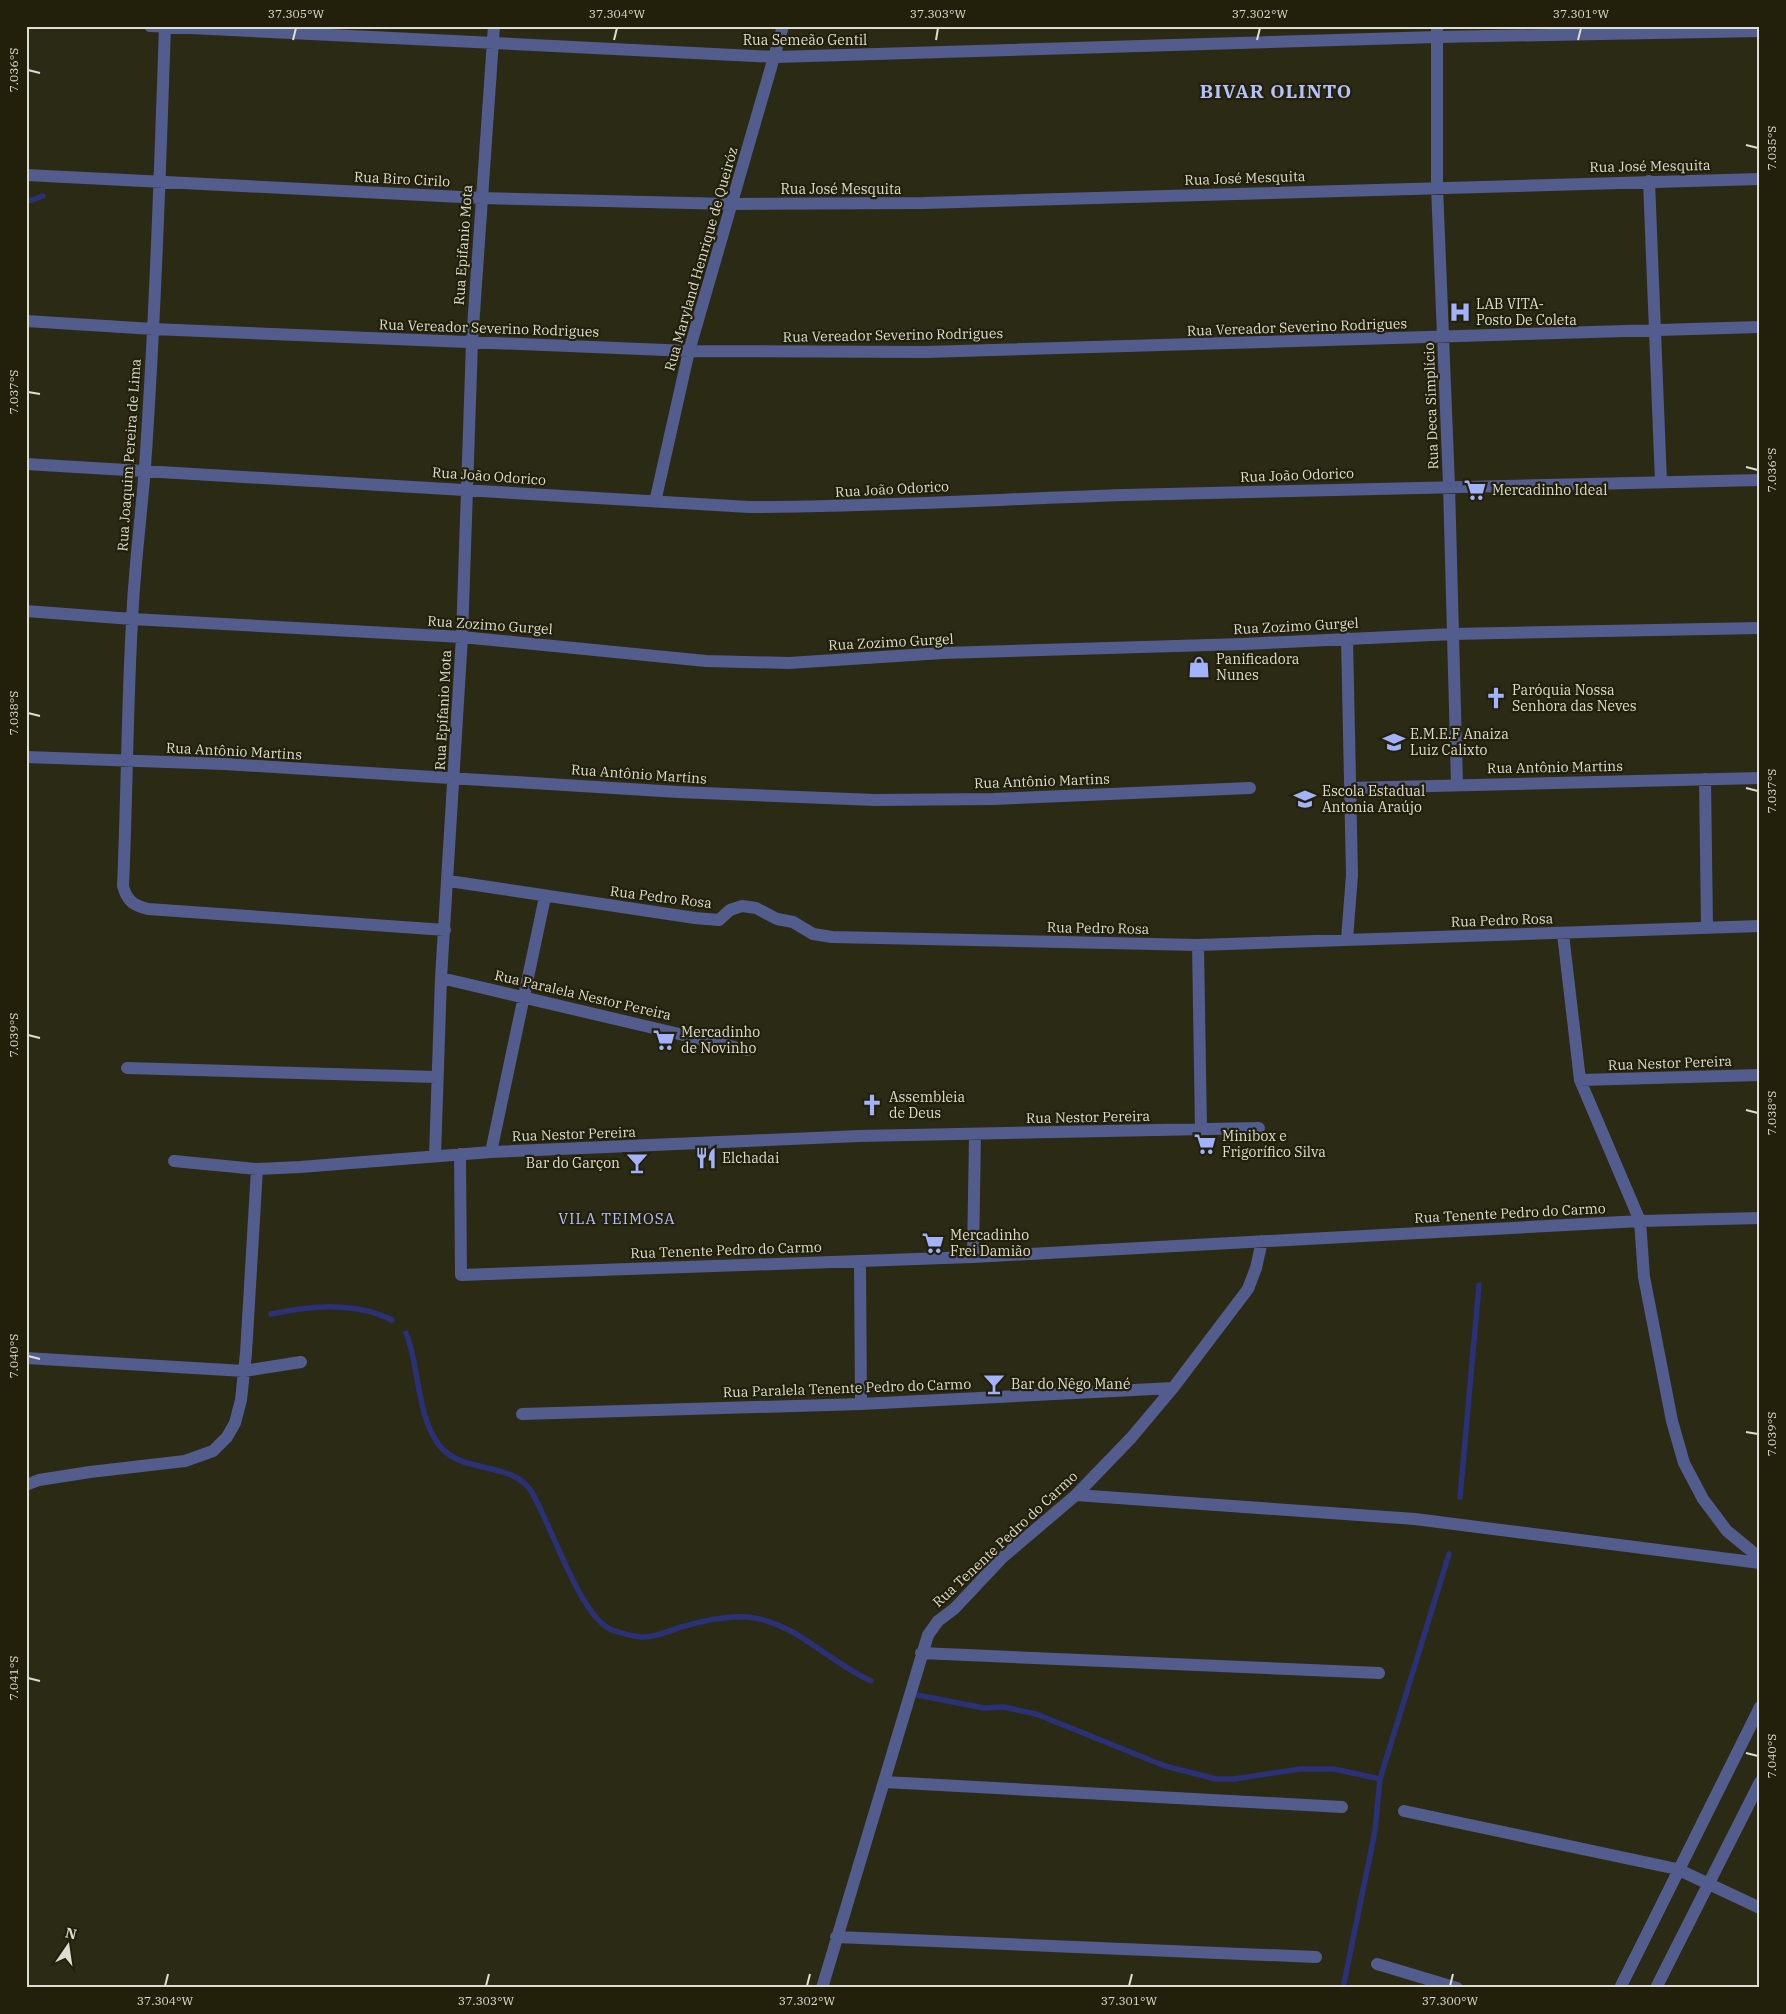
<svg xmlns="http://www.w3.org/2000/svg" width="1786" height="2014" font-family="'IBM Plex Serif',serif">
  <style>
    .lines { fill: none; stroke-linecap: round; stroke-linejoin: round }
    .stream { stroke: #2a3176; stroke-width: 5.5 }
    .minor { stroke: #525c8d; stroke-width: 12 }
    .ticks { fill: none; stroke: #deddd1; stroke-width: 2 }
    .labels { text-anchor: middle; stroke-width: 4.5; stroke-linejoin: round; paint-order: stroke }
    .street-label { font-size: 14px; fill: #deddd1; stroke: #22200b }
    .poi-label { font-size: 14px; fill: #deddd1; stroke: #22200b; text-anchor: start }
    .neighbourhood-label { font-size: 15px; letter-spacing: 1px; fill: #b5c2f9; stroke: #22200b }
    .district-label { font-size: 19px; font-weight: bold; letter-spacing: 1px; fill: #b5c2f9; stroke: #22200b }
    .neatline { fill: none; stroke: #deddd1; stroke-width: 2 }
    .ticks-label { font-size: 12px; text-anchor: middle; fill: #deddd1 }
  </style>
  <rect width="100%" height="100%" fill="#2b2a15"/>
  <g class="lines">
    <path class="stream" d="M 26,202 L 43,196
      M 271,1314 C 311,1306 355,1301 392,1320
      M 406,1333 C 420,1368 416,1414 439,1445 C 462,1475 510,1460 531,1491 C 550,1521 580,1618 612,1630 C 621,1633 632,1636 641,1637 C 655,1638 668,1631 681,1627 C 702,1621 727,1615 748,1617 C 796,1622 828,1662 871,1681
      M 1460,1497 L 1479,1285
      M 917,1695 L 984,1708 L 1003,1707 L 1036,1714 L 1165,1766 L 1216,1779 L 1234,1779 L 1300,1769 L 1334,1769 L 1380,1779
      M 1343,1988 L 1375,1831 L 1380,1779 L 1449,1554"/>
    <path class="minor" d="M 150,26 L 776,57 L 1437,37 L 1760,31
      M 165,26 C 160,173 155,320 145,467 C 141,519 134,570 132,622 C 127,710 127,798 123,886 C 127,901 133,905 148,909 L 445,930
      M 1437,26 L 1437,187 L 1449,485 L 1457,784
      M 26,175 L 481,198 L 731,204 L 924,203 L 1760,179
      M 1649,181 L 1661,482
      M 26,321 L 153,329 L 689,351 L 926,352 L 1760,327
      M 26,464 L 749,507 C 874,507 999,499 1124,495 C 1336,488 1548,484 1760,480
      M 655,502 L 689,351 L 783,26
      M 26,611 L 132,619 L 462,637 L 706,661 L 789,663 L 943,653 L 1243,644 L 1453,634 L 1760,628
      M 1347,638 L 1352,875 L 1347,939
      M 26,757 L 224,764 L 678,792 L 875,800 L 994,799 L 1250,788
      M 1705,779 L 1707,927
      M 1350,788 L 1760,778
      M 449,881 L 695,918 L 719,920 L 730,910 L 742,906 L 756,908 L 777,919 L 793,922 L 813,934 L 832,937 L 1198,945 L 1760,926
      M 1563,934 L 1580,1080 L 1640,1221 L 1644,1277 L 1672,1421 L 1684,1463 L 1703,1499 L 1727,1531 L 1760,1558
      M 1198,945 L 1201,1130
      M 441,978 L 747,1050
      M 127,1068 L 437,1077
      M 1580,1080 L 1760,1075
      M 491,1152 L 545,897
      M 460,1154 L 461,1275 L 973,1257 L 1640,1221 L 1760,1218
      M 435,1156 L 441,978 L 462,637 L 472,342 L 494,26
      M 174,1161 L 257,1169 L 300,1167 L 491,1152 L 859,1136 L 1259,1128
      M 973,1257 L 975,1134
      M 860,1261 L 861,1404
      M 26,1358 L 244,1371 L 301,1362
      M 522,1414 L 861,1404 L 1173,1388
      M 26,1485 L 39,1480 L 90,1472 L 185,1461 L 213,1451 L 227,1437 L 235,1423 L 241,1400 L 246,1353 L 257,1169
      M 1076,1495 L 1415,1519 L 1760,1563
      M 921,1653 L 1379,1673
      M 885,1782 L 1342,1807
      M 1404,1811 L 1677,1869 L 1760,1908
      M 836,1937 L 1316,1957
      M 1377,1964 L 1457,1988
      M 822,1988 L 928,1635 L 938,1621 L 954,1609 L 1003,1557 L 1076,1495 L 1131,1438 L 1173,1388 L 1248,1289 L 1256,1268 L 1262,1241
      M 1620,1988 L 1760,1707
      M 1656,1988 L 1760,1782"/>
  </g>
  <path class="ticks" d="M 293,40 L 296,28M 614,40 L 617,28M 936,40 L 938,28M 1257,40 L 1260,28M 1578,40 L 1581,28M 28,70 L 40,73M 1746,145 L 1758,148M 28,392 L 40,394M 1746,467 L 1758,470M 28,713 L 40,716M 1746,788 L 1758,791M 28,1035 L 40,1038M 1746,1110 L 1758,1113M 28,1356 L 40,1359M 1746,1432 L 1758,1434M 28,1678 L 40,1681M 1746,1753 L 1758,1756M 165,1986 L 168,1974M 486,1986 L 489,1974M 807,1986 L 810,1974M 1129,1986 L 1132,1974M 1450,1986 L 1453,1974"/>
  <defs>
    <g id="hospital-bare" transform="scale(1.725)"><path d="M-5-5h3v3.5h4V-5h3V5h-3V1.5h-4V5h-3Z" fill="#a3b2fd" stroke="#22200b" stroke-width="2.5" paint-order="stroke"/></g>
    <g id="supermarket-bare" transform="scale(1.725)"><path d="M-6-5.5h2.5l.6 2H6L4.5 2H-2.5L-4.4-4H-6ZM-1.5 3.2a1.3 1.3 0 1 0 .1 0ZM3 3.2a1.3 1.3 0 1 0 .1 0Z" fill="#a3b2fd" stroke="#22200b" stroke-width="2.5" paint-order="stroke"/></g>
    <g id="shop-bare" transform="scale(1.725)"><path d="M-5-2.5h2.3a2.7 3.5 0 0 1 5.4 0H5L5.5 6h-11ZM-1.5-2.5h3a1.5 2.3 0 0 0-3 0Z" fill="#a3b2fd" stroke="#22200b" stroke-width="2.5" paint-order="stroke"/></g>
    <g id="church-bare" transform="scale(1.725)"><path d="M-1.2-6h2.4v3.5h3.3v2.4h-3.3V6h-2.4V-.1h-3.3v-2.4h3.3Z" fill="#a3b2fd" stroke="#22200b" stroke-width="2.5" paint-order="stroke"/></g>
    <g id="school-bare" transform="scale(1.725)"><path d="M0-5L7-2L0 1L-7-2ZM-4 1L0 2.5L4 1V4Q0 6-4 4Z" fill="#a3b2fd" stroke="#22200b" stroke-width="2.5" paint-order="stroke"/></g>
    <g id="restaurant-bare" transform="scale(1.725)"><path d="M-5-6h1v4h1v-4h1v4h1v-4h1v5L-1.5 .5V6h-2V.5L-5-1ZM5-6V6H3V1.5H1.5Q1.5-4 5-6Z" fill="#a3b2fd" stroke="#22200b" stroke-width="2.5" paint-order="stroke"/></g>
    <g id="bar-bare" transform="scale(1.725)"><path d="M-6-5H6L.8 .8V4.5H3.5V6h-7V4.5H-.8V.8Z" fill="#a3b2fd" stroke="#22200b" stroke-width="2.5" paint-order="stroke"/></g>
  </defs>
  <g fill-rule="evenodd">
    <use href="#hospital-bare" x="1460" y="312"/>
    <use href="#supermarket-bare" x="1475" y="490"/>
    <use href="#shop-bare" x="1199" y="667"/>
    <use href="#church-bare" x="1496" y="698"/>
    <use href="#school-bare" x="1394" y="742"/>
    <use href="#school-bare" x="1305" y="799"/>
    <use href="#supermarket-bare" x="664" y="1040"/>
    <use href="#church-bare" x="872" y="1105"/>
    <use href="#supermarket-bare" x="1205" y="1144"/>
    <use href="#restaurant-bare" x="706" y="1158"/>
    <use href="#bar-bare" x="637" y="1163"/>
    <use href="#supermarket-bare" x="933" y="1243"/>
    <use href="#bar-bare" x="994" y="1384"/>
  </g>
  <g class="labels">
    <g class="street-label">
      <text x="805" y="45">Rua Semeão Gentil</text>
      <text transform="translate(1650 166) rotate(-1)" y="5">Rua José Mesquita</text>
      <text transform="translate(1245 178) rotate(-2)" y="5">Rua José Mesquita</text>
      <text transform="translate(402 179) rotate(3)" y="5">Rua Biro Cirilo</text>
      <text x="841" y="194">Rua José Mesquita</text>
      <text transform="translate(463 245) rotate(-86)" y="5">Rua Epifanio Mota</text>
      <text transform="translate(701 259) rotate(-74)" y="5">Rua Maryland Henrique de Queiróz</text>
      <text transform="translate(1297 327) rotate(-2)" y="5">Rua Vereador Severino Rodrigues</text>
      <text transform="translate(489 328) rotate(2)" y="5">Rua Vereador Severino Rodrigues</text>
      <text transform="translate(893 335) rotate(-1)" y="5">Rua Vereador Severino Rodrigues</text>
      <text transform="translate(1431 406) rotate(-92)" y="5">Rua Deca Simplício</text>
      <text transform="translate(129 455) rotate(-86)" y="5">Rua Joaquim Pereira de Lima</text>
      <text transform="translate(1297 475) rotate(-2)" y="5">Rua João Odorico</text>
      <text transform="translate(489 476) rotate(4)" y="5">Rua João Odorico</text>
      <text transform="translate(892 489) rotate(-3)" y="5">Rua João Odorico</text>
      <text transform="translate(490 625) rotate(4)" y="5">Rua Zozimo Gurgel</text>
      <text transform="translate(1296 626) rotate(-3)" y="5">Rua Zozimo Gurgel</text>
      <text transform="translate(891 642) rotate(-3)" y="5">Rua Zozimo Gurgel</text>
      <text transform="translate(443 710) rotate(-87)" y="5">Rua Epifanio Mota</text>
      <text transform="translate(234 751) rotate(3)" y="5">Rua Antônio Martins</text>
      <text transform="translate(1555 767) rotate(-1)" y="5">Rua Antônio Martins</text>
      <text transform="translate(639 774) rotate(4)" y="5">Rua Antônio Martins</text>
      <text transform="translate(1042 781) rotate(-2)" y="5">Rua Antônio Martins</text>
      <text transform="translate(661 897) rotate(7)" y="5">Rua Pedro Rosa</text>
      <text transform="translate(1502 920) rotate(-2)" y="5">Rua Pedro Rosa</text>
      <text transform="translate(1098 928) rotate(1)" y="5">Rua Pedro Rosa</text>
      <text transform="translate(583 995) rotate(13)" y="5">Rua Paralela Nestor Pereira</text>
      <text transform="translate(1670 1063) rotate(-2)" y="5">Rua Nestor Pereira</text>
      <text transform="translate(1088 1117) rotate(-1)" y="5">Rua Nestor Pereira</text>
      <text transform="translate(574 1134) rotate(-2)" y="5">Rua Nestor Pereira</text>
      <text transform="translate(1510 1213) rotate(-3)" y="5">Rua Tenente Pedro do Carmo</text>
      <text transform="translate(726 1250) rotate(-2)" y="5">Rua Tenente Pedro do Carmo</text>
      <text transform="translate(847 1388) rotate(-2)" y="5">Rua Paralela Tenente Pedro do Carmo</text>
      <text transform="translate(1005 1539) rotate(-43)" y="5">Rua Tenente Pedro do Carmo</text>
    </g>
    <g class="poi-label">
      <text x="1476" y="309">LAB VITA-<tspan x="1476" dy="16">Posto De Coleta</tspan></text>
      <text x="1492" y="495">Mercadinho Ideal</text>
      <text x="1216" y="664">Panificadora<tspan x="1216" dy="16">Nunes</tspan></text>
      <text x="1512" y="695">Paróquia Nossa<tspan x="1512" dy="16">Senhora das Neves</tspan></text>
      <text x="1410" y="739">E.M.E.F Anaiza<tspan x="1410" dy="16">Luiz Calixto</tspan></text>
      <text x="1322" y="796">Escola Estadual<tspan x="1322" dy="16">Antonia Araújo</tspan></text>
      <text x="681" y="1037">Mercadinho<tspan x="681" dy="16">de Novinho</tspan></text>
      <text x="889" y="1102">Assembleia<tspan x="889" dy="16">de Deus</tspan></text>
      <text x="1222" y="1141">Minibox e<tspan x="1222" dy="16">Frigorífico Silva</tspan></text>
      <text x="722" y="1163">Elchadai</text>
      <text x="620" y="1168" text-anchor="end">Bar do Garçon</text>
      <text x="950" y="1240">Mercadinho<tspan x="950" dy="16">Frei Damião</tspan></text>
      <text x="1011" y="1389">Bar do Nêgo Mané</text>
    </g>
    <g class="neighbourhood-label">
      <text x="617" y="1224">VILA TEIMOSA</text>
    </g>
    <g class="district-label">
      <text x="1276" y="98">BIVAR OLINTO</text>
    </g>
  </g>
  <rect width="1786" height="2014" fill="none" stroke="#22200b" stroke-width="55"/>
  <g transform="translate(68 1946) rotate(13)" stroke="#22200b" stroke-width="4" paint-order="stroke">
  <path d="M0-4L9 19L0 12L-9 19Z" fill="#deddd1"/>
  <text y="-8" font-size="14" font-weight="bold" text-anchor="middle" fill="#deddd1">N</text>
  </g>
  <rect x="28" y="28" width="1730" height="1958" class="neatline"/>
  <g class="ticks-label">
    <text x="296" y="18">37.305°W</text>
    <text x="617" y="18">37.304°W</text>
    <text x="938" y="18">37.303°W</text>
    <text x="1260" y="18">37.302°W</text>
    <text x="1581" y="18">37.301°W</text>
    <text transform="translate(14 70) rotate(-90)" y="4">7.036°S</text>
    <text transform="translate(1772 148) rotate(-90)" y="4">7.035°S</text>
    <text transform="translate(14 392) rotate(-90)" y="4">7.037°S</text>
    <text transform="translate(1772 470) rotate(-90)" y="4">7.036°S</text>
    <text transform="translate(14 713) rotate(-90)" y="4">7.038°S</text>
    <text transform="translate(1772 791) rotate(-90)" y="4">7.037°S</text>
    <text transform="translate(14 1035) rotate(-90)" y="4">7.039°S</text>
    <text transform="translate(1772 1113) rotate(-90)" y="4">7.038°S</text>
    <text transform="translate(14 1356) rotate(-90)" y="4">7.040°S</text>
    <text transform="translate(1772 1434) rotate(-90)" y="4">7.039°S</text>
    <text transform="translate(14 1678) rotate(-90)" y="4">7.041°S</text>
    <text transform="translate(1772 1756) rotate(-90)" y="4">7.040°S</text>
    <text x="165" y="2005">37.304°W</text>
    <text x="486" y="2005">37.303°W</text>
    <text x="807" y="2005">37.302°W</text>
    <text x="1129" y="2005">37.301°W</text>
    <text x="1450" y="2005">37.300°W</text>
  </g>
</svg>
